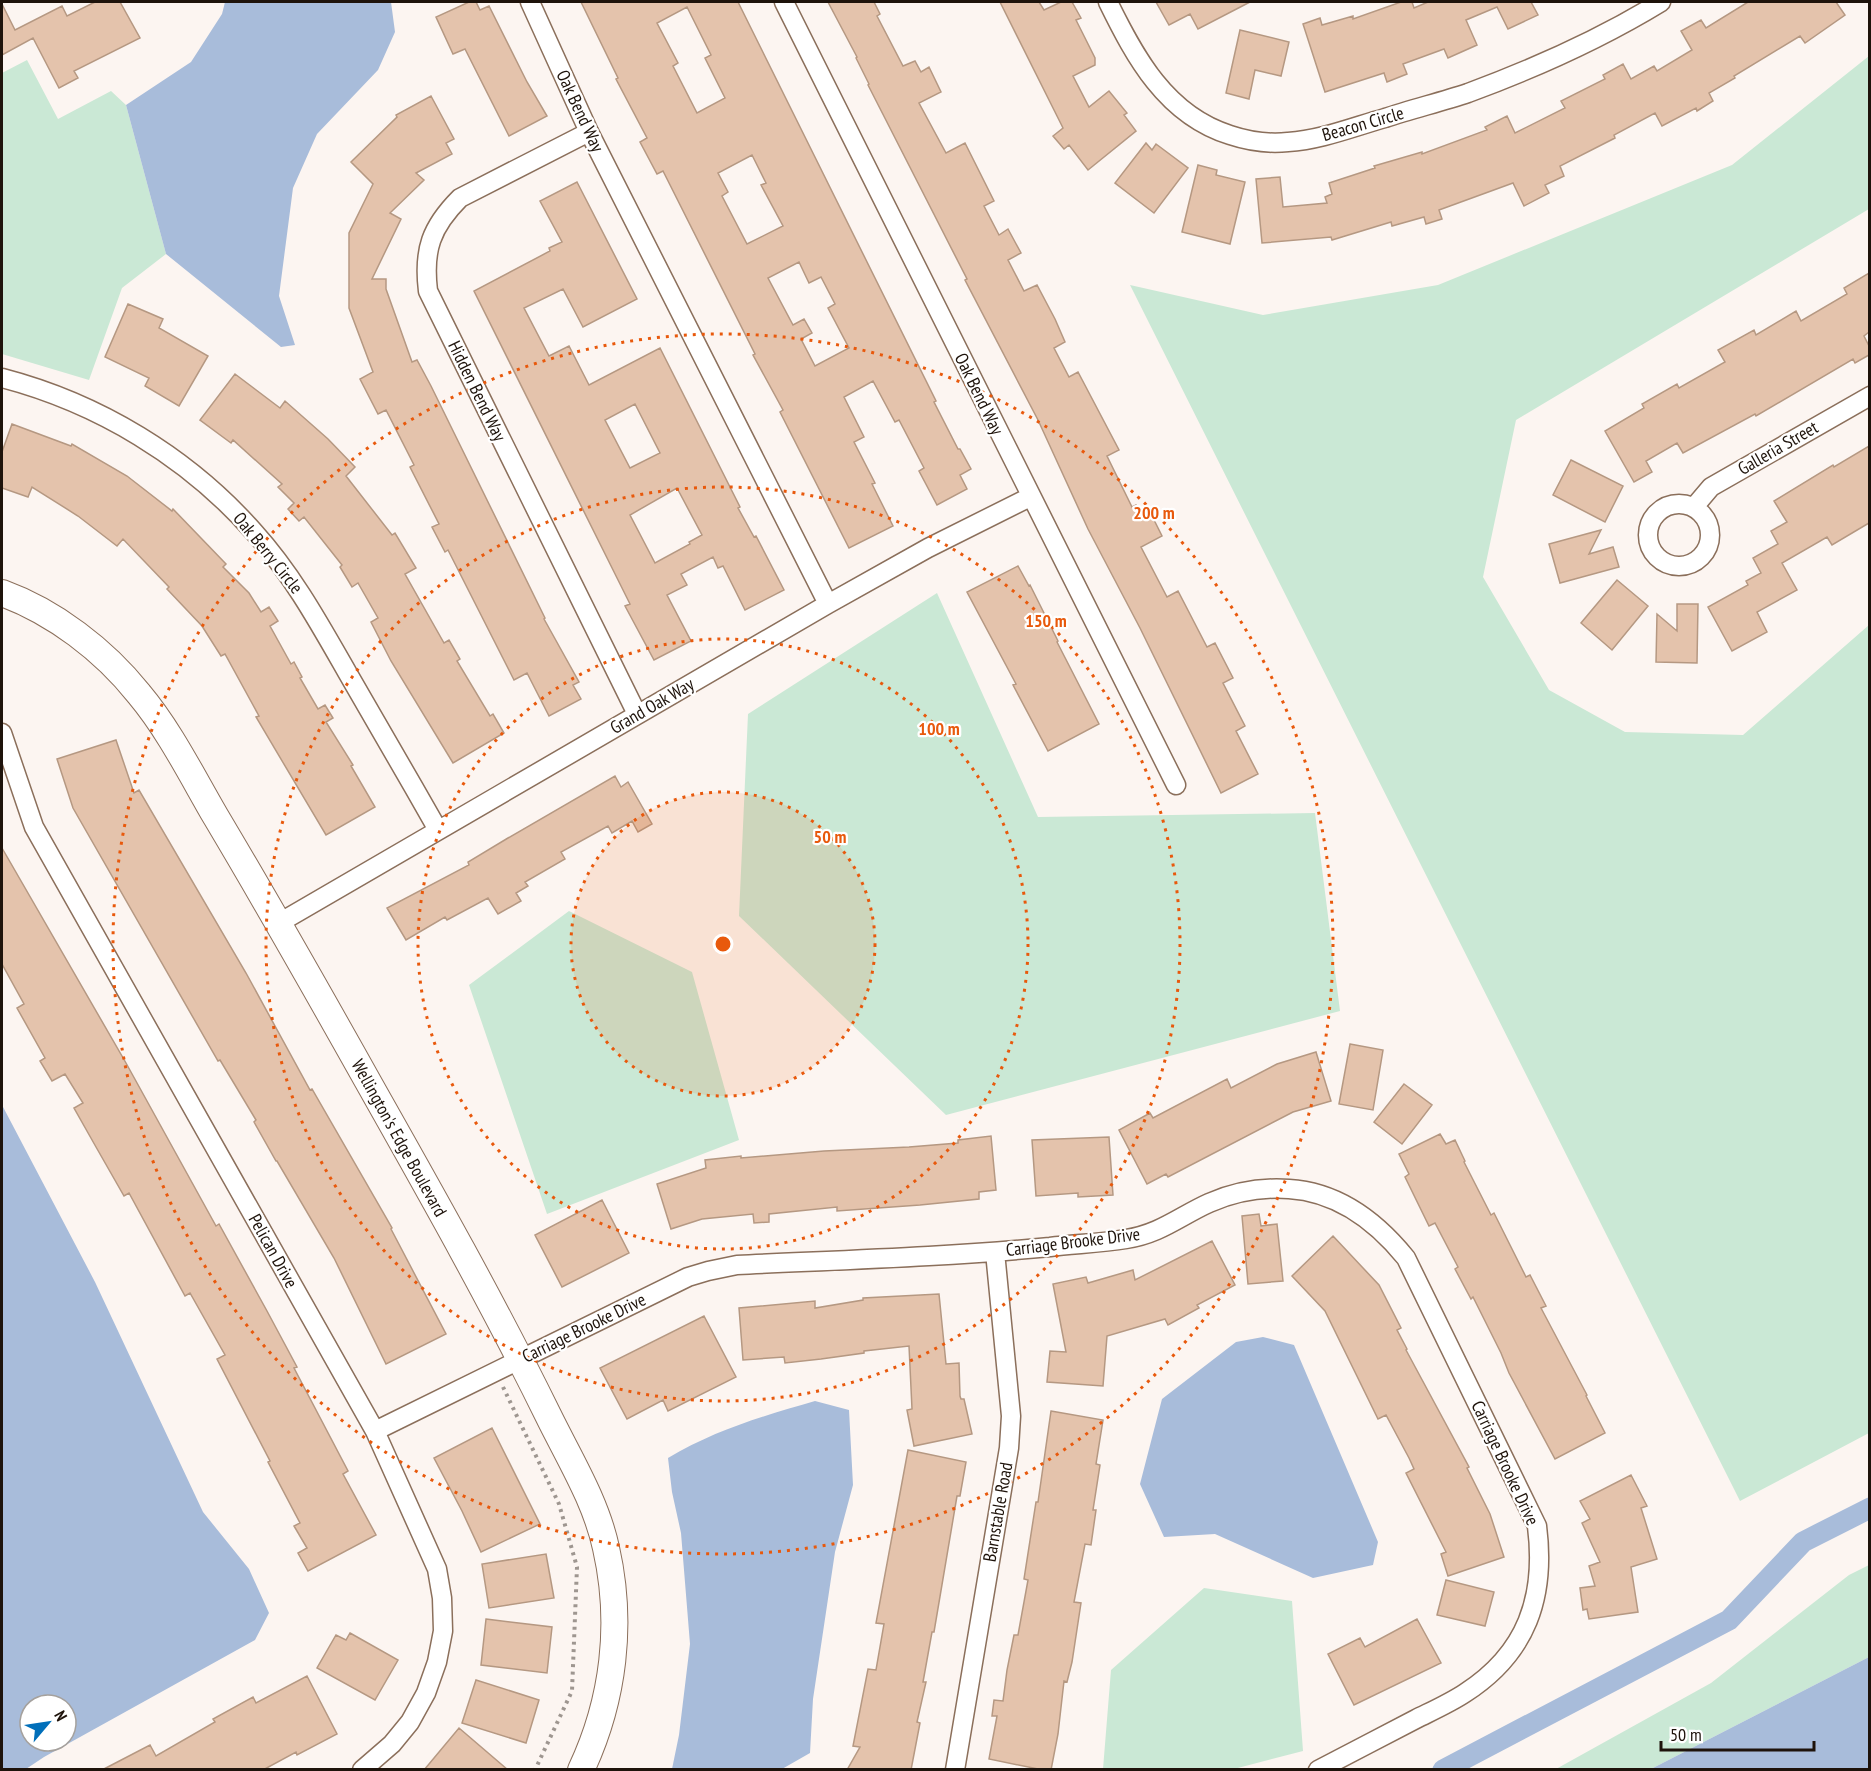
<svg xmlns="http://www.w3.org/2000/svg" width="1871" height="1771" font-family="'PT Sans Narrow',sans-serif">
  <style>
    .green { fill: #cae8d5 }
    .water { fill: #a8bcda; fill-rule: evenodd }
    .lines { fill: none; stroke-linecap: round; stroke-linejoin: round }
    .canal { stroke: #a8bcda; stroke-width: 21 }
    .building { fill: #e4c3ac; stroke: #b59882; stroke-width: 1.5; fill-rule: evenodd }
    .street-casing { stroke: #8b6f5b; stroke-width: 21 }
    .secondary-casing { stroke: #8b6f5b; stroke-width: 28 }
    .path { stroke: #9e9690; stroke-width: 4; stroke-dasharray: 3 4.5; stroke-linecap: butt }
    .street { stroke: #fff; stroke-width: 18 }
    .secondary { stroke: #fff; stroke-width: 26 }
    .ring { fill: none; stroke: #e8590c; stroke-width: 3; stroke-dasharray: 3 6 }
    .labels { text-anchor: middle; stroke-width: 4.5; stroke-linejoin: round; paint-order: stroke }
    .street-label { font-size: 18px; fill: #1e130b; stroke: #fff }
    .centre { fill: #e8590c; stroke: #fff; stroke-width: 3 }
    .ring-label { font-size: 18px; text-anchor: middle; font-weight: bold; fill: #e8590c; stroke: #fff; stroke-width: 4.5; stroke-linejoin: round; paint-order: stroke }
  </style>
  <rect width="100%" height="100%" fill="#fcf5f1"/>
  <path class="green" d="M 1869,56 L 1869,209 L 1516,420 L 1483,577 L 1549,690 L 1625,732 L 1743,735 L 1869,625 L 1869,1433 L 1740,1501 L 1130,285 L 1263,315 L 1438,285 L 1732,165 Z
    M 27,60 L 58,119 L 111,91 L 126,105 L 166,254 L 122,288 L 89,380 L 2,354 L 2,73 Z
    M 937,593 L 1038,817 L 1315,813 L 1340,1011 L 946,1115 L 739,916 L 748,714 Z
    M 569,911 L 692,972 L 739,1140 L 547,1214 L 469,985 Z
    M 1869,1565 L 1869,1657 L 1651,1769 L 1556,1769 L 1711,1683 L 1849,1575 Z
    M 1204,1588 L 1292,1601 L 1303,1751 L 1234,1769 L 1103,1769 L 1111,1670 Z"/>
  <path class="water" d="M 225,2 L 391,2 L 395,32 L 378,70 L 317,134 L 293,188 L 279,296 L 295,345 L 281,347 L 166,254 L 126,105 L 191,62 L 222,14 Z
    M 2,1105 L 95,1282 L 203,1512 L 249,1569 L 269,1613 L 255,1640 L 44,1757 L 26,1769 L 2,1769 ZM 30,1705 L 66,1705 L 66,1741 L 30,1741 Z
    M 1263,1337 L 1294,1345 L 1378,1542 L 1373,1565 L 1313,1578 L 1215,1534 L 1164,1537 L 1140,1484 L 1162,1399 L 1236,1342 Z
    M 815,1401 L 849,1410 L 853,1485 L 835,1552 L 813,1699 L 810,1753 L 782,1769 L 672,1769 L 679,1735 L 690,1644 L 681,1533 L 672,1492 L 668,1458 C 715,1430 763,1416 815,1401 Z
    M 1869,1657 L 1869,1769 L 1651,1769 Z"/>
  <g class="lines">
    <path class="canal" d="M 1443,1770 L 1729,1620 L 1803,1542 L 1870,1508"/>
  </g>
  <path class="building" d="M 95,2 L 120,2 L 140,38 L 74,71 L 78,78 L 59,88 L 33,38 L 2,55 L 2,4 L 15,30 L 62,6 L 67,16 Z
    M 469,2 L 476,2 L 480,10 L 489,6 L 527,82 L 547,116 L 509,136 L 465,49 L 453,54 L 436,17 Z
    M 581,2 L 738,2 L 936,401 L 934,402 L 958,449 L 960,449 L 971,469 L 960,475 L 967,489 L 937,505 L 919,471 L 924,468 L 899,420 L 895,422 L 873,381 L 844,397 L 864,437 L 854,442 L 875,483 L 872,484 L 893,526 L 849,548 L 780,412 L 783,410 L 753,355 L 755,354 L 663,171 L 657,174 L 640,142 L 647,138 L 616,79 L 618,78 ZM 687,7 L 711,55 L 705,58 L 725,98 L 697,113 L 673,66 L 678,63 L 657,23 ZM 752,155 L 766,183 L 761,185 L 783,226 L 747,244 L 722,196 L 728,192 L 718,173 ZM 799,262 L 809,283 L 821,277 L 835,304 L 828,308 L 849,348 L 815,366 L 801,339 L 812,333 L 804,319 L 793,325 L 768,278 Z
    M 828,2 L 874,2 L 880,14 L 877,16 L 903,66 L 915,61 L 921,72 L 929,67 L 941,92 L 919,103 L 946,153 L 965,143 L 994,201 L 984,206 L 999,235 L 1008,229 L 1021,253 L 1008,260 L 1024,291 L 1037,285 L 1055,319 L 1065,342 L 1054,348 L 1069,377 L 1078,372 L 1119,450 L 1107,456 L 1132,507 L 1136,505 L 1142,516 L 1150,512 L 1162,536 L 1141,547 L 1167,597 L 1178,591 L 1207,647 L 1215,643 L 1233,678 L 1223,683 L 1245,726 L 1236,731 L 1258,774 L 1221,793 L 1140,628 L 1088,529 L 1038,420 L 965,280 L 967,279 L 868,85 L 869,84 L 856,58 L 857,57 Z
    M 1000,2 L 1039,2 L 1044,10 L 1061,2 L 1072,2 L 1081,18 L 1076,20 L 1095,58 L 1095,65 L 1073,76 L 1089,107 L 1109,91 L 1127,113 L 1124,115 L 1136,131 L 1088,170 L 1069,145 L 1064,149 L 1053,136 L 1063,128 Z
    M 1156,2 L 1250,2 L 1198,29 L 1190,14 L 1169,25 Z
    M 1401,2 L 1412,2 L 1414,8 L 1428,2 L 1531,2 L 1538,15 L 1508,29 L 1497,7 L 1466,20 L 1477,45 L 1448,58 L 1444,49 L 1403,64 L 1407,74 L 1387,82 L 1384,73 L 1325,92 L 1303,24 L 1320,18 L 1322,25 L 1353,16 L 1353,19 Z
    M 1748,2 L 1836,2 L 1845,15 L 1805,43 L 1800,36 L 1734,76 L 1735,78 L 1709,93 L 1713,101 L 1697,111 L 1696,108 L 1662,126 L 1655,113 L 1614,135 L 1615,138 L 1560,166 L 1564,176 L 1545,185 L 1549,193 L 1524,206 L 1513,183 L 1439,210 L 1442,219 L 1426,224 L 1424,217 L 1392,226 L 1391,222 L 1332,240 L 1331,237 L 1262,243 L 1256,179 L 1280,177 L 1283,207 L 1327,203 L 1325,197 L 1332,194 L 1329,183 L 1375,168 L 1374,166 L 1422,152 L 1422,154 L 1487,130 L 1485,127 L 1507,116 L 1515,133 L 1565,108 L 1561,101 L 1605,79 L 1603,75 L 1623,64 L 1631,79 L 1654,66 L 1657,71 L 1692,50 L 1681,31 L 1701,20 L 1706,28 Z
    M 1240,30 L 1289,42 L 1281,76 L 1255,70 L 1249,99 L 1226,93 Z
    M 431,96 L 454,139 L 446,143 L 452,154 L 416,173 L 424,180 L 390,213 L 401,219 L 372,279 L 386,279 L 386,289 L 412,362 L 417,360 L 431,386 L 545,618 L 544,619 L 579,682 L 573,685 L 581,699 L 549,716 L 527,673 L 514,680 L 448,550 L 445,552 L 432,527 L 439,524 L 410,467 L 414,465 L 386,410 L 378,414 L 360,379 L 373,372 L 349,308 L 349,233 L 373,184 L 351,162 L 397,117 L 396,115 Z
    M 1146,143 L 1152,150 L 1156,144 L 1188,168 L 1154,213 L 1115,183 Z
    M 1198,165 L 1217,170 L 1216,175 L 1245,182 L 1230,244 L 1182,232 Z
    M 577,182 L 637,299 L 583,327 L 563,289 L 524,308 L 549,356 L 569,346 L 589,385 L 660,348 L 740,507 L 738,508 L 754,537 L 756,536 L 784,590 L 745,610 L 723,566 L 718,568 L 713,557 L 681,574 L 687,585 L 667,595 L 691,641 L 654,660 L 625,606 L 630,604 L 474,291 L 550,251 L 549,248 L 562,242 L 540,201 ZM 635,404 L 660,453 L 630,468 L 605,420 ZM 677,488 L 702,535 L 689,542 L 690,544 L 655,563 L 630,515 Z
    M 1869,273 L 1869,332 L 1864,336 L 1869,346 L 1869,355 L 1855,363 L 1853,359 L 1756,416 L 1755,414 L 1683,453 L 1677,443 L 1646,461 L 1652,472 L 1634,482 L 1605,431 L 1644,408 L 1642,404 L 1677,384 L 1679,388 L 1725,362 L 1718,350 L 1754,330 L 1756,335 L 1796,311 L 1801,321 L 1847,294 L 1844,288 Z
    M 128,304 L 163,319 L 159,328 L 208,356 L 179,406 L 145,386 L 149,378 L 105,357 Z
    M 235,374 L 280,408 L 285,401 L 328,439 L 355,467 L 346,476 L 392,535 L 395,533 L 416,568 L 405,574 L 444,643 L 449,640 L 460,659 L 457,661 L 490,716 L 493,714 L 504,733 L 453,763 L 391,661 L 371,622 L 378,618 L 358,583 L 352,587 L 340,567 L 342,565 L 304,517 L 299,521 L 288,509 L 294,503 L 278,487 L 282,484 L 233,440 L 231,443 L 200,420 Z
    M 12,424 L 71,446 L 72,444 L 127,476 L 172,511 L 173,509 L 226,564 L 223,567 L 249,593 L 261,612 L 269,607 L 278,621 L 270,626 L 291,664 L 294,662 L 302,677 L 300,678 L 318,709 L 325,705 L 333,718 L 326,722 L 353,765 L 351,766 L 375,807 L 326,835 L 256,717 L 259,716 L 225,654 L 221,656 L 202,626 L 167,589 L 169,587 L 123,539 L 117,546 L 78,516 L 32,487 L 28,497 L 2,488 L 2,452 Z
    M 1869,446 L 1869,523 L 1832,545 L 1827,537 L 1782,563 L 1797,590 L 1757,612 L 1767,632 L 1732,651 L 1708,607 L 1748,585 L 1746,581 L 1761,573 L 1753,558 L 1778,544 L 1771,531 L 1787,522 L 1774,501 L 1833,465 L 1834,467 Z
    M 1571,460 L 1623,486 L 1605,522 L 1553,495 Z
    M 1601,530 L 1589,554 L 1613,547 L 1619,567 L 1560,583 L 1549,544 Z
    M 1018,566 L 1029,586 L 1030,585 L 1058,641 L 1057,642 L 1099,724 L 1048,751 L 1013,685 L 1016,684 L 967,592 Z
    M 1617,580 L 1648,606 L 1612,650 L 1581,623 Z
    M 1677,604 L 1698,604 L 1697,663 L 1656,662 L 1657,614 L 1677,631 Z
    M 116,740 L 134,793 L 139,790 L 246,973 L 310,1090 L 312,1089 L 392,1228 L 391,1229 L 446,1334 L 386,1364 L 334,1258 L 277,1161 L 276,1161 L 254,1122 L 256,1120 L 220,1060 L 218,1061 L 73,808 L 57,759 Z
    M 615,776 L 621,787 L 628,782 L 652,824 L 638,832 L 632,821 L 612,833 L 608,826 L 561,852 L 565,859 L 525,882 L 528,886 L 516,893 L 521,901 L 498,914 L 488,898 L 447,920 L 445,917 L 406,940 L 387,908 L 469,865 L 468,862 L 508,838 Z
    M 2,848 L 126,1063 L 216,1226 L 219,1224 L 267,1311 L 297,1367 L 294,1368 L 348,1471 L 343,1474 L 376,1535 L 308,1571 L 298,1553 L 307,1548 L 294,1526 L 300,1523 L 268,1462 L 270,1461 L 217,1359 L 225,1355 L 190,1293 L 185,1296 L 129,1193 L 124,1196 L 96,1147 L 74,1108 L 83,1103 L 65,1074 L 52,1081 L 40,1061 L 45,1058 L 17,1008 L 24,1004 L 2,964 Z
    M 1350,1044 L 1383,1050 L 1373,1110 L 1339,1104 Z
    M 1316,1052 L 1331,1101 L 1293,1112 L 1168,1177 L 1166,1174 L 1147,1184 L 1119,1130 L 1150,1113 L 1153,1118 L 1227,1079 L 1231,1088 L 1277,1064 Z
    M 1404,1084 L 1432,1105 L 1402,1144 L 1374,1122 Z
    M 1440,1134 L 1446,1144 L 1455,1140 L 1465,1161 L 1464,1162 L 1491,1215 L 1494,1213 L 1526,1277 L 1530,1275 L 1546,1306 L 1541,1308 L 1587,1395 L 1586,1396 L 1605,1433 L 1555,1459 L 1509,1373 L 1501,1353 L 1473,1297 L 1471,1299 L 1455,1269 L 1458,1267 L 1435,1223 L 1429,1226 L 1405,1177 L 1409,1174 L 1399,1154 Z
    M 991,1136 L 996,1190 L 979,1192 L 979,1199 L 920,1205 L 837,1211 L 837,1207 L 769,1214 L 769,1222 L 754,1223 L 753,1214 L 702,1219 L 671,1229 L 657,1184 L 706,1168 L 705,1160 L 741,1156 L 741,1158 L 824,1151 L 909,1147 L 958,1143 L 958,1140 Z
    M 1109,1137 L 1113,1195 L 1078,1197 L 1078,1193 L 1036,1196 L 1032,1140 Z
    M 602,1200 L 629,1253 L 562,1287 L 535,1235 Z
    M 1259,1214 L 1261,1226 L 1277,1224 L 1283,1281 L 1248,1284 L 1242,1216 Z
    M 1333,1236 L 1379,1285 L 1401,1328 L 1397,1330 L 1407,1349 L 1406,1350 L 1469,1467 L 1467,1468 L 1490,1514 L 1504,1557 L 1448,1576 L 1441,1554 L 1446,1552 L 1406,1473 L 1414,1469 L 1409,1458 L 1386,1415 L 1378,1419 L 1325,1311 L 1292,1276 Z
    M 1212,1241 L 1235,1285 L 1197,1305 L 1199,1308 L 1168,1325 L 1165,1319 L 1107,1336 L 1103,1386 L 1047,1382 L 1050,1351 L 1066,1352 L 1053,1284 L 1086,1277 L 1088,1283 L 1133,1270 L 1135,1280 Z
    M 939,1294 L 946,1364 L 959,1363 L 960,1396 L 961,1399 L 964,1399 L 972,1434 L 914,1446 L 907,1410 L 912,1409 L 909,1346 L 864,1351 L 864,1353 L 821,1359 L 785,1363 L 784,1357 L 743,1360 L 739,1308 L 815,1301 L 815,1308 L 863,1300 L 863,1298 Z
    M 704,1316 L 736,1377 L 668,1411 L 663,1400 L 627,1419 L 600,1368 Z
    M 1051,1411 L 1103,1420 L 1096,1464 L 1100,1465 L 1093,1510 L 1096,1510 L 1091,1545 L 1085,1544 L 1074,1602 L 1081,1603 L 1072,1662 L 1067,1682 L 1064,1681 L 1058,1734 L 1051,1770 L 1043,1770 L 989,1759 L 997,1716 L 992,1716 L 994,1700 L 1003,1701 L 1007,1670 L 1014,1635 L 1018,1635 L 1028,1580 L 1024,1579 L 1036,1502 L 1038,1502 Z
    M 492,1428 L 540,1524 L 481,1552 L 462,1511 L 434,1458 Z
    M 908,1450 L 966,1462 L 960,1496 L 957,1496 L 934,1632 L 932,1632 L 923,1682 L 926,1682 L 917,1722 L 920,1723 L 911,1770 L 847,1770 L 860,1747 L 853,1746 L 868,1669 L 876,1670 L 884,1624 L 876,1623 Z
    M 1631,1475 L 1647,1506 L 1641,1508 L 1657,1559 L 1631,1567 L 1638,1612 L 1589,1619 L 1587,1609 L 1583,1610 L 1580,1588 L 1595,1586 L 1589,1566 L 1600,1562 L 1582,1523 L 1590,1519 L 1580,1501 Z
    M 546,1554 L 554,1598 L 489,1608 L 482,1564 Z
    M 1446,1580 L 1494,1592 L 1485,1626 L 1437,1615 Z
    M 486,1619 L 552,1627 L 547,1673 L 481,1665 Z
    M 1417,1619 L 1441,1663 L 1354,1705 L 1328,1654 L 1360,1638 L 1365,1647 Z
    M 350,1633 L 398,1660 L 375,1700 L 317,1668 L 336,1635 L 346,1640 Z
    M 307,1676 L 337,1734 L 297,1755 L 296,1752 L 263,1770 L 102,1770 L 150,1745 L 156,1756 L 215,1722 L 213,1719 L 253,1697 L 256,1703 Z
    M 476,1680 L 539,1700 L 526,1743 L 462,1723 Z
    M 459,1728 L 508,1770 L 424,1770 Z"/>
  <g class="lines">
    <g class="street-casing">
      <path id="street" d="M 530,2 L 589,132 L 828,604
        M 784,2 L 1176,785
        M 1108,2 C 1135,57 1166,115 1230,135 C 1248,141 1269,144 1288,142 C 1321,140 1353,127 1385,118 C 1412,109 1441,102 1468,93 C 1533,69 1602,38 1661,2
        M 589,132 L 460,198 C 431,227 423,250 428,291 L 637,714
        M 2,378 C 98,403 188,457 254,532 C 292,574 319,623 347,672 C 377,724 408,777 438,830
        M1648 535a31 31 0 1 1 62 0a31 31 0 1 1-62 0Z
        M 1694,507 L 1711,487 L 1870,396
        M 2,733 L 34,827 L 375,1431 L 437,1569 L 442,1598 L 443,1631 L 437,1662 L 426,1693 L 410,1722 L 392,1744 L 362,1770
        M 279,923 L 828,604 L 928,548 L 1030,497
        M 375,1431 L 688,1277 L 708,1271 L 737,1265 C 841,1260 946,1257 1050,1247 C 1075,1244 1101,1243 1126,1239 C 1160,1234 1180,1216 1209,1203 C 1234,1192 1262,1187 1289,1189 C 1338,1192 1376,1221 1406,1258 L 1537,1526 C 1546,1597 1527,1653 1465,1693 C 1450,1703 1432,1711 1416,1719 C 1383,1736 1351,1753 1318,1770
        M 955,1770 L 1009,1448 L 1011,1416 L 995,1252"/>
    </g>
    <g class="secondary-casing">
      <path id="secondary" d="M 2,593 C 54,612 104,650 139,694 C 170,731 192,776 216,817 C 269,906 320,996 371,1087 C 432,1195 493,1303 548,1415 C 569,1458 596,1501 606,1548 C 623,1623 614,1700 581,1770"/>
    </g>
    <path class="path" d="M 503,1387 L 559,1504 L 577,1567 L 572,1691 L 535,1770"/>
    <use href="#street" class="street"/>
    <use href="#secondary" class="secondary"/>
  </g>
  <circle cx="723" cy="944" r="152" fill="#e8590c" fill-opacity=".12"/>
  <g class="ring">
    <circle cx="723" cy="944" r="152"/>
    <circle cx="723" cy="944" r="305"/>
    <circle cx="723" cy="944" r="457"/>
    <circle cx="723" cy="944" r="610"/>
  </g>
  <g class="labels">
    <g class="street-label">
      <text transform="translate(580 111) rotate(65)" y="6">Oak Bend Way</text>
      <text transform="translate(1363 124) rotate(-16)" y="6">Beacon Circle</text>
      <text transform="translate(477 391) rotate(64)" y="6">Hidden Bend Way</text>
      <text transform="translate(979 394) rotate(64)" y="6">Oak Bend Way</text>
      <text transform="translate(1778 448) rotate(-30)" y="6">Galleria Street</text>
      <text transform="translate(268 553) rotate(51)" y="6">Oak Berry Circle</text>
      <text transform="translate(652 706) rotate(-30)" y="6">Grand Oak Way</text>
      <text transform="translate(399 1138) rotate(61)" y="6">Wellington's Edge Boulevard</text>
      <text transform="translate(1073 1242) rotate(-7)" y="6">Carriage Brooke Drive</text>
      <text transform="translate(273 1251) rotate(61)" y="6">Pelican Drive</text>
      <text transform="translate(584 1328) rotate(-26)" y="6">Carriage Brooke Drive</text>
      <text transform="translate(1505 1463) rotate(65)" y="6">Carriage Brooke Drive</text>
      <text transform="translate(998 1512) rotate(-80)" y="6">Barnstable Road</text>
    </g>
  </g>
  <circle cx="723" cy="944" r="9" class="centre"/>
  <g class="ring-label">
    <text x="1154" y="519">200 m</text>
    <text x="1046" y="627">150 m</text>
    <text x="939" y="735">100 m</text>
    <text x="830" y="843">50 m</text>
  </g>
  <rect width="1871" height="1771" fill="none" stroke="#1e130b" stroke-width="6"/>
  <g transform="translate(48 1723) rotate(61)"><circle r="28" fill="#ffffff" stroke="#a5a19d" stroke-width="1.5"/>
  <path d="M0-4.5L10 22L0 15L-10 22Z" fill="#016fba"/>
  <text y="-9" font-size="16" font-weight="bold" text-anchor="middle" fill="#1e130b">N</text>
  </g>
  <path d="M1661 1741v9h153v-9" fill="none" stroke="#1e130b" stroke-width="3"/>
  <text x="1670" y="1741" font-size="18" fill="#1e130b" stroke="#ffffff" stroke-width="4.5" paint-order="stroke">50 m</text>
</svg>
